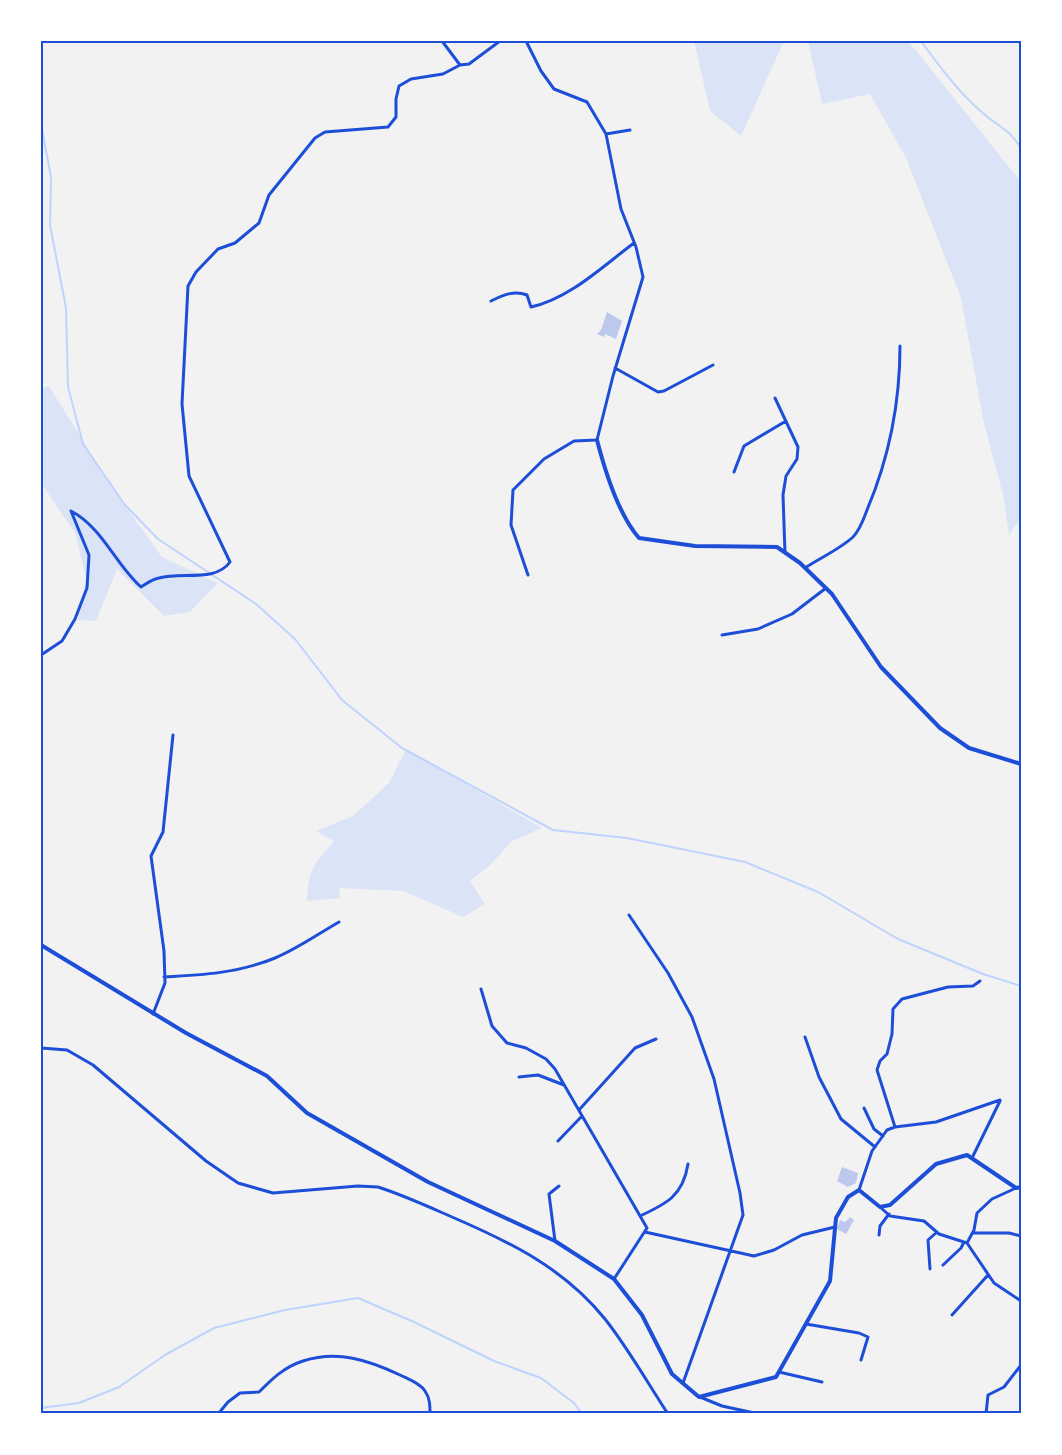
<svg xmlns="http://www.w3.org/2000/svg" width="1062" height="1455" font-family="'Work Sans',sans-serif">
  <style>
    .green { fill: #dbe4f7 }
    .lines { fill: none; stroke-linecap: round; stroke-linejoin: round }
    .stream { stroke: #bfd3fe; stroke-width: 2 }
    .building { fill: #bdc9ec }
    .minor { stroke: #1d4ed8; stroke-width: 3 }
    .tertiary { stroke: #1d4ed8; stroke-width: 4 }
    .neatline { fill: none; stroke: #1d4ed8; stroke-width: 2 }
  </style>
  <rect width="100%" height="100%" fill="#f2f2f2"/>
  <path class="green" d="M 694,41 L 784,41 L 741,136 L 710,111 Z
    M 808,41 L 906,41 L 914,48 L 1021,182 L 1021,518 L 1009,535 L 1003,495 L 984,424 L 961,298 L 906,158 L 870,94 L 822,104 Z
    M 49,386 L 113,489 L 162,557 L 218,583 L 190,612 L 164,616 L 117,569 L 96,621 L 78,620 L 86,578 L 75,533 L 41,483 L 41,389 Z
    M 406,749 L 542,828 L 512,841 L 490,865 L 470,881 L 485,904 L 463,917 L 403,891 L 339,888 L 340,898 L 307,901 C 308,870 314,864 334,841 L 316,831 L 353,816 L 389,783 Z"/>
  <g class="lines">
    <path class="stream" d="M 921,41 C 940,67 959,93 984,114 C 999,127 1010,130 1021,148
      M 41,124 L 51,177 L 50,225 L 66,308 L 68,387 L 83,444 L 125,505 L 158,539 L 256,604 L 295,639 L 342,700 L 402,748 L 553,830 L 627,838 L 745,862 L 818,892 L 898,939 L 983,974 L 1021,986
      M 41,1408 L 79,1403 L 119,1387 L 165,1355 L 214,1328 L 285,1310 L 358,1298 L 414,1322 L 494,1361 L 541,1378 L 574,1403 L 582,1414"/>
  </g>
  <path class="building" d="M 607,312 L 622,321 L 616,339 L 605,334 L 604,337 L 597,334 L 601,330 Z
    M 842,1167 L 858,1173 L 856,1183 L 848,1187 L 837,1181 Z
    M 850,1217 L 854,1220 L 846,1234 L 837,1229 L 840,1220 L 845,1222 Z"/>
  <g class="lines">
    <path class="minor" d="M 442,41 L 460,65 L 469,64 L 500,41
      M 526,41 L 541,71 L 554,89 L 587,102 L 606,134 L 621,209 L 636,247 L 643,277 L 613,376 L 597,440 L 574,441 L 544,459 L 513,490 L 511,525 L 528,575
      M 606,134 L 630,130
      M 491,301 C 503,295 514,290 527,295 L 531,307 C 569,299 603,266 634,243
      M 615,368 L 658,392 L 664,391 L 713,365
      M 775,398 L 798,447 L 797,459 L 786,476 L 783,495 L 785,553
      M 734,472 L 744,446 L 786,421
      M 805,568 C 820,558 840,549 853,537 C 860,530 864,518 867,510 C 889,458 900,401 900,346
      M 722,635 L 758,629 L 792,614 L 826,588
      M 41,655 L 62,641 L 75,619 L 87,588 L 89,555 L 71,511 C 103,528 115,564 141,587 C 146,584 152,579 159,578 C 181,571 215,583 230,562 L 189,476 L 182,404 L 188,286 L 196,272 L 218,249 L 235,243 L 259,223 L 269,195 L 315,138 L 325,132 L 388,127 L 396,117 L 396,99 L 399,86 L 411,79 L 443,74 L 460,65
      M 629,915 L 668,973 L 692,1017 L 714,1079 L 740,1193 L 743,1215 L 683,1383
      M 164,977 C 202,975 239,973 275,958 C 297,949 318,934 339,922
      M 481,989 L 492,1026 L 507,1043 L 526,1048 L 546,1059 L 555,1069 L 647,1228 L 614,1279
      M 153,1014 L 165,983 L 164,951 L 151,856 L 163,832 L 173,735
      M 805,1037 L 819,1077 L 841,1119 L 875,1147
      M 41,1048 L 67,1050 L 93,1065 L 206,1161 L 238,1183 L 273,1193 L 358,1186 L 378,1187 C 403,1195 427,1206 452,1217 C 510,1242 564,1268 605,1319 C 628,1348 647,1382 668,1414
      M 519,1077 L 538,1075 L 564,1085
      M 864,1108 L 874,1129 L 883,1136
      M 579,1110 L 635,1048 L 656,1039
      M 895,1127 L 877,1070 L 880,1061 L 887,1054 L 892,1034 L 893,1009 L 902,999 L 948,987 L 973,986 L 980,981
      M 558,1141 L 582,1116
      M 972,1158 L 1000,1101
      M 1016,1188 L 992,1199 L 977,1213 L 974,1230 L 967,1243 L 994,1283 L 1021,1301
      M 859,1190 L 872,1151 L 887,1130 L 895,1127 L 936,1122 L 1000,1100
      M 880,1207 L 890,1216 L 924,1221 L 939,1234 L 967,1243
      M 640,1216 C 666,1204 683,1196 688,1164
      M 645,1232 L 754,1256 L 774,1250 L 802,1235 L 835,1227
      M 973,1233 L 1009,1233 L 1021,1236
      M 879,1235 L 880,1226 L 889,1214
      M 555,1241 L 549,1194 L 559,1186
      M 943,1265 L 961,1248 L 964,1242
      M 930,1269 L 928,1240 L 937,1232
      M 952,1315 L 988,1275
      M 806,1324 L 859,1333 L 868,1337 L 861,1360
      M 779,1372 L 822,1382
      M 700,1397 L 722,1406 L 759,1414
      M 218,1414 L 228,1402 L 240,1393 L 259,1392 C 272,1379 284,1367 303,1361 C 338,1350 368,1360 400,1375 C 408,1379 420,1383 425,1391 C 430,1398 430,1406 430,1414
      M 986,1414 L 988,1395 L 1004,1387 L 1021,1365"/>
    <path class="tertiary" d="M 597,440 C 605,471 618,514 639,538 L 695,546 L 777,547 L 800,563 L 832,594 L 881,667 L 940,728 L 969,748 L 1021,764
      M 41,945 L 186,1033 L 267,1076 L 307,1113 L 428,1182 L 555,1241 L 614,1279 L 642,1315 L 672,1374 L 699,1397 L 776,1377 L 830,1281 L 836,1218 L 848,1197 L 859,1190 L 880,1207 L 890,1205 L 936,1164 L 967,1155 L 1016,1188 L 1021,1187"/>
  </g>
  <rect width="1062" height="1455" fill="none" stroke="#ffffff" stroke-width="85"/>
  <rect x="42" y="42" width="978" height="1370" class="neatline"/>
</svg>
